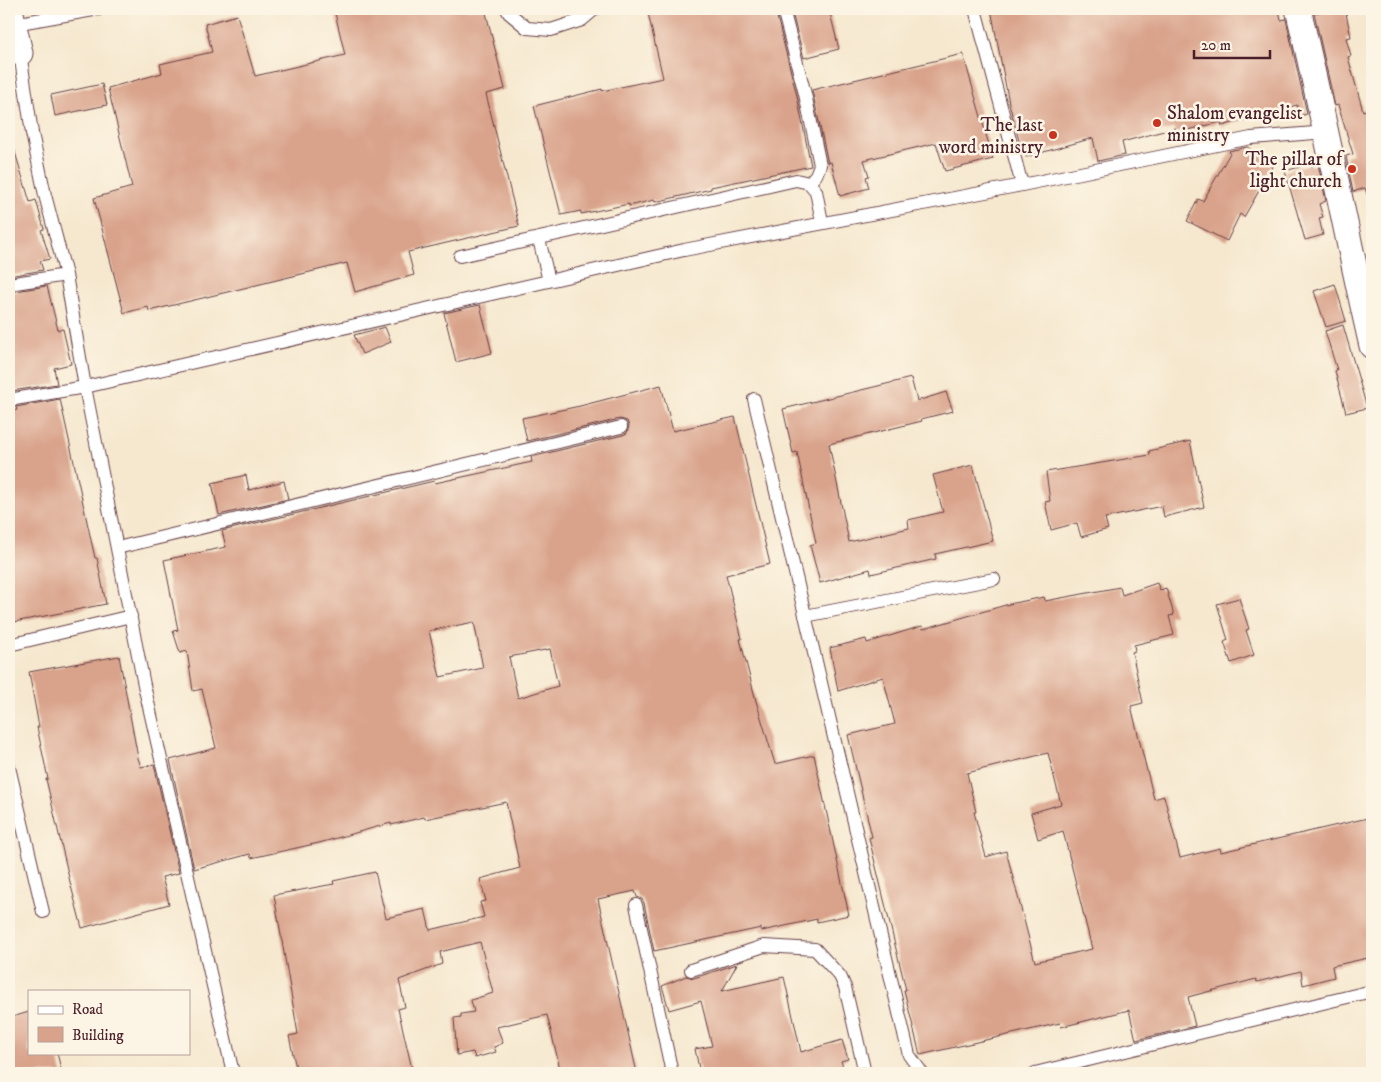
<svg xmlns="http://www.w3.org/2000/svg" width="1381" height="1082" font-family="'IM FELL DW Pica',serif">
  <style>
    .building { fill: #d9a28a; fill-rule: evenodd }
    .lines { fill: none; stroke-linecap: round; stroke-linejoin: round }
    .service-casing { stroke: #643d44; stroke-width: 14 }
    .minor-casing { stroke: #643d44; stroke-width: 27 }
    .service { stroke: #fff; stroke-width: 12 }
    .minor { stroke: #fff; stroke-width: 25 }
    .poi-dot { fill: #c8321e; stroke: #fcf5e5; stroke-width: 2 }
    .labels { text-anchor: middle; stroke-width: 5; stroke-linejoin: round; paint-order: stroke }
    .poi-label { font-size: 19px; fill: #4a1f2b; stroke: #fcf5e5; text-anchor: end }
  </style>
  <rect width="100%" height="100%" fill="#fcf5e5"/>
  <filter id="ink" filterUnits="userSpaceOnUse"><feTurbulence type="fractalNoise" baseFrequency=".02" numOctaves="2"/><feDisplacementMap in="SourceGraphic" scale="10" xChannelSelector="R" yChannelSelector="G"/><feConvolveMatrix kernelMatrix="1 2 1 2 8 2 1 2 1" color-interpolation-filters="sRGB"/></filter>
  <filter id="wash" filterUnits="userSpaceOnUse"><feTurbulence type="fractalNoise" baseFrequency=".0096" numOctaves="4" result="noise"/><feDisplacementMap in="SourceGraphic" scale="20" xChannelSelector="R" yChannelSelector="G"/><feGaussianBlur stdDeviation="1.12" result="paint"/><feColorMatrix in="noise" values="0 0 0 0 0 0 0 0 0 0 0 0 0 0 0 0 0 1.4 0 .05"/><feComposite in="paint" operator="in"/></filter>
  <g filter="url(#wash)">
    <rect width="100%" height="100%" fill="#f6e8cf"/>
    <g id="blocks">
      <path class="building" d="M 334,9 L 485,9 L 505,89 L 486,94 L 519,226 L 408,252 L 414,275 L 355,292 L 347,263 L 149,311 L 148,307 L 124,313 L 94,198 L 132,187 L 108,88 L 162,73 L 160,64 L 212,52 L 205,24 L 237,15 L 255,76 L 345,55 Z
        M 647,9 L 775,9 L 797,96 L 811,166 L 711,187 L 711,189 L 655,202 L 654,200 L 629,206 L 629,204 L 581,214 L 581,211 L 561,215 L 534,106 L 602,89 L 602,91 L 663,78 Z
        M 791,9 L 829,9 L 839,49 L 804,58 Z
        M 991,9 L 1279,9 L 1281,20 L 1286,19 L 1307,114 L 1300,116 L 1297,105 L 1222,126 L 1221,122 L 1176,133 L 1175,128 L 1122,142 L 1125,155 L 1098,161 L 1093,138 L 1026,157 L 1024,151 L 1022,152 L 1009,103 Z
        M 1332,9 L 1345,9 L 1351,37 L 1346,38 L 1351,56 L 1348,57 L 1363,111 L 1366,110 L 1372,131 L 1372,200 L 1369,201 L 1365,188 L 1353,192 L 1346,156 L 1353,154 L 1338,105 L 1335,106 L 1314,13 Z
        M 963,54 L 993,159 L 945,171 L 936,143 L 864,160 L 869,176 L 866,177 L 869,188 L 840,196 L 831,162 L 828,163 L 812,90 Z
        M 102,84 L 107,105 L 55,116 L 51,95 Z
        M 1247,147 L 1275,163 L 1244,217 L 1240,214 L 1227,241 L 1187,221 L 1198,199 L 1203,201 L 1230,153 L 1229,151 Z
        M 9,149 L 14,149 L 30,202 L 36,200 L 44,229 L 41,230 L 50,259 L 40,261 L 43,270 L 9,276 Z
        M 1310,164 L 1311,166 L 1318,164 L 1326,201 L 1319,204 L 1323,217 L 1319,218 L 1323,235 L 1305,240 L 1285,171 Z
        M 1335,284 L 1346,321 L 1326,327 L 1314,291 Z
        M 47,286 L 58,330 L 63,329 L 71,364 L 54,368 L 57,384 L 12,391 L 9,377 L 9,292 Z
        M 480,305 L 492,353 L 456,362 L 444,313 Z
        M 1343,325 L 1367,408 L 1346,413 L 1335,371 L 1337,370 L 1325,331 Z
        M 385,327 L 391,342 L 362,354 L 354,335 Z
        M 911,378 L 917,401 L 946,392 L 953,411 L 921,419 L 922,421 L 829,444 L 849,542 L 909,528 L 908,520 L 943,512 L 933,475 L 973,465 L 993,541 L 935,554 L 936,559 L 871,574 L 870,569 L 820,583 L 810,545 L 816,543 L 797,452 L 793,453 L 783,409 Z
        M 661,385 L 673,431 L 735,417 L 770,564 L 726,575 L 742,639 L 740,639 L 756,701 L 775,764 L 814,755 L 849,915 L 817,922 L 817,919 L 762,931 L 761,928 L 654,951 L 644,903 L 642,899 L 637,897 L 635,891 L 598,899 L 637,1073 L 561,1073 L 547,1015 L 497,1027 L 503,1043 L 494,1047 L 496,1052 L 475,1058 L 473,1052 L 457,1055 L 454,1018 L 461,1017 L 461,1014 L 474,1012 L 471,1000 L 493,993 L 480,942 L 440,952 L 442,964 L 399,980 L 405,1007 L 398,1009 L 413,1073 L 297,1073 L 289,1036 L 298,1034 L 274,895 L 334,884 L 333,881 L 375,872 L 386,918 L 425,909 L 430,930 L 484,917 L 480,902 L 486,901 L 480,879 L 520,868 L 506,802 L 425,819 L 424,817 L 391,825 L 391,823 L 319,843 L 251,858 L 250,854 L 194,869 L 170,760 L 216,748 L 202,689 L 193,691 L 187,651 L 180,653 L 173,631 L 178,630 L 164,560 L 226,547 L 222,531 L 434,481 L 435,483 L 532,462 L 531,457 L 623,435 L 627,433 L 629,426 L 627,421 L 620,419 L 527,441 L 522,418 L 580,406 ZM 474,622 L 483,668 L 440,677 L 429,631 ZM 550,649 L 558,686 L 518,698 L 509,657 Z
        M 60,399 L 95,558 L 97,558 L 106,604 L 9,623 L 9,412 L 17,410 L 16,407 Z
        M 1190,441 L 1204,507 L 1164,517 L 1162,506 L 1105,518 L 1108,529 L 1081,537 L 1077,523 L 1051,530 L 1045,502 L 1050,501 L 1046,472 L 1150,455 L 1149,451 Z
        M 246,475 L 249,490 L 284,481 L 288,499 L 219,515 L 212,483 Z
        M 1157,583 L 1160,590 L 1166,588 L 1174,615 L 1169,616 L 1174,635 L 1134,645 L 1135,651 L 1132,652 L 1143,703 L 1131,706 L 1154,799 L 1164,796 L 1180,858 L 1220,848 L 1221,852 L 1372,817 L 1372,957 L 1332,966 L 1334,977 L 1303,985 L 1301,971 L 1257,982 L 1256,979 L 1188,997 L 1195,1026 L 1136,1040 L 1129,1010 L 1061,1027 L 1060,1023 L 920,1055 L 904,990 L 906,990 L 869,838 L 872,837 L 848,735 L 895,724 L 883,677 L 838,691 L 830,648 L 866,639 L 867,643 L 922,626 L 923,629 L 1009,604 L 1044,597 L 1045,601 L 1120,587 L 1122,595 ZM 1048,753 L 1061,804 L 1031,813 L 1038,839 L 1063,831 L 1092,949 L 1035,962 L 1006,851 L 986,857 L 974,812 L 976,812 L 967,773 Z
        M 1239,598 L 1249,629 L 1246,630 L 1254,655 L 1231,663 L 1224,642 L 1228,640 L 1217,604 Z
        M 119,656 L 138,758 L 141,767 L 154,764 L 179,873 L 162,877 L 169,904 L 82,928 L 70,882 L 46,779 L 48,779 L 37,727 L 39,727 L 29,672 Z
        M 737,964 L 722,991 L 784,977 L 801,1052 L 842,1040 L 848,1059 L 841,1061 L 845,1073 L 700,1073 L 695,1049 L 712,1046 L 701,1001 L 669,1010 L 662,986 L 686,976 L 694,978 Z
        M 29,1012 L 29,1053 L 57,1053 L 62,1073 L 9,1073 L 9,1018 Z"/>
    </g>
  </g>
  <g filter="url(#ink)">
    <use href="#blocks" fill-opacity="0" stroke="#643d44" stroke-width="1"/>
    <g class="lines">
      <g class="service-casing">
        <path id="service" d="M 507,9 L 509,13 L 527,28 L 551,30 L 582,20 L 595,9
          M 783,9 L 805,94 L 820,165 L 816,175 L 809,183
          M 975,9 L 1022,185
          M 14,24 L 99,9
          M 16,54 L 20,53 L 32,133 L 45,195 L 66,275 L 85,387 L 144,685 L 233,1073
          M 539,239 L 549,281
          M 460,256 L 796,180 L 809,183 L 816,191 L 822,222
          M 9,284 L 66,275
          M 754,399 L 909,1055 L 922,1073
          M 9,400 L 85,387 L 684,250 L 1022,185 L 1251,138 L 1327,132
          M 117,548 L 621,427
          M 805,616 L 994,579
          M 9,645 L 131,616
          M 9,767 L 43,912
          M 636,905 L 672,1073
          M 691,970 L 764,946 L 815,949 L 840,976 L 845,987 L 865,1073
          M 1035,1073 L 1372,991"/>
      </g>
      <g class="minor-casing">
        <path id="minor" d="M 10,9 L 20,53
          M 1298,9 C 1325,120 1346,234 1372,346"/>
      </g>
      <use href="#service" class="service"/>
      <use href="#minor" class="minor"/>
    </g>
  </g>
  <g class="poi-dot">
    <circle cx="1157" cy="123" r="5"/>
    <circle cx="1053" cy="135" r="5"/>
    <circle cx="1352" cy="169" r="5"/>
  </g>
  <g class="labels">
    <g class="poi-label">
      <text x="1167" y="119" text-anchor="start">Shalom evangelist<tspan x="1167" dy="22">ministry</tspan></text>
      <text x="1043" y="131">The last<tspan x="1043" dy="22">word ministry</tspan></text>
      <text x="1342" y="165">The pillar of<tspan x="1342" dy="22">light church</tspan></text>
    </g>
  </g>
  <rect width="1381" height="1082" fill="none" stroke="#fcf5e5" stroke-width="30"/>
  <rect x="28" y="990" width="162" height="65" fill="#fcf5e5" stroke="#b59f9b"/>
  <rect x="38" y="1006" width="25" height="8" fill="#ffffff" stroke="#b59f9b"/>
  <text x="72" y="1014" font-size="15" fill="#4a1f2b">Road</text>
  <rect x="38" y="1027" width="25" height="15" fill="#d9a28a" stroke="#b59f9b"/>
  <text x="72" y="1040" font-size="15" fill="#4a1f2b">Building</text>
  <path d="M1194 50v8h76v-8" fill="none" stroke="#4a1f2b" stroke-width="2.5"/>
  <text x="1201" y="50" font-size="15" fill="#4a1f2b" stroke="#fcf5e5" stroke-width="4" paint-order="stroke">20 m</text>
</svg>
